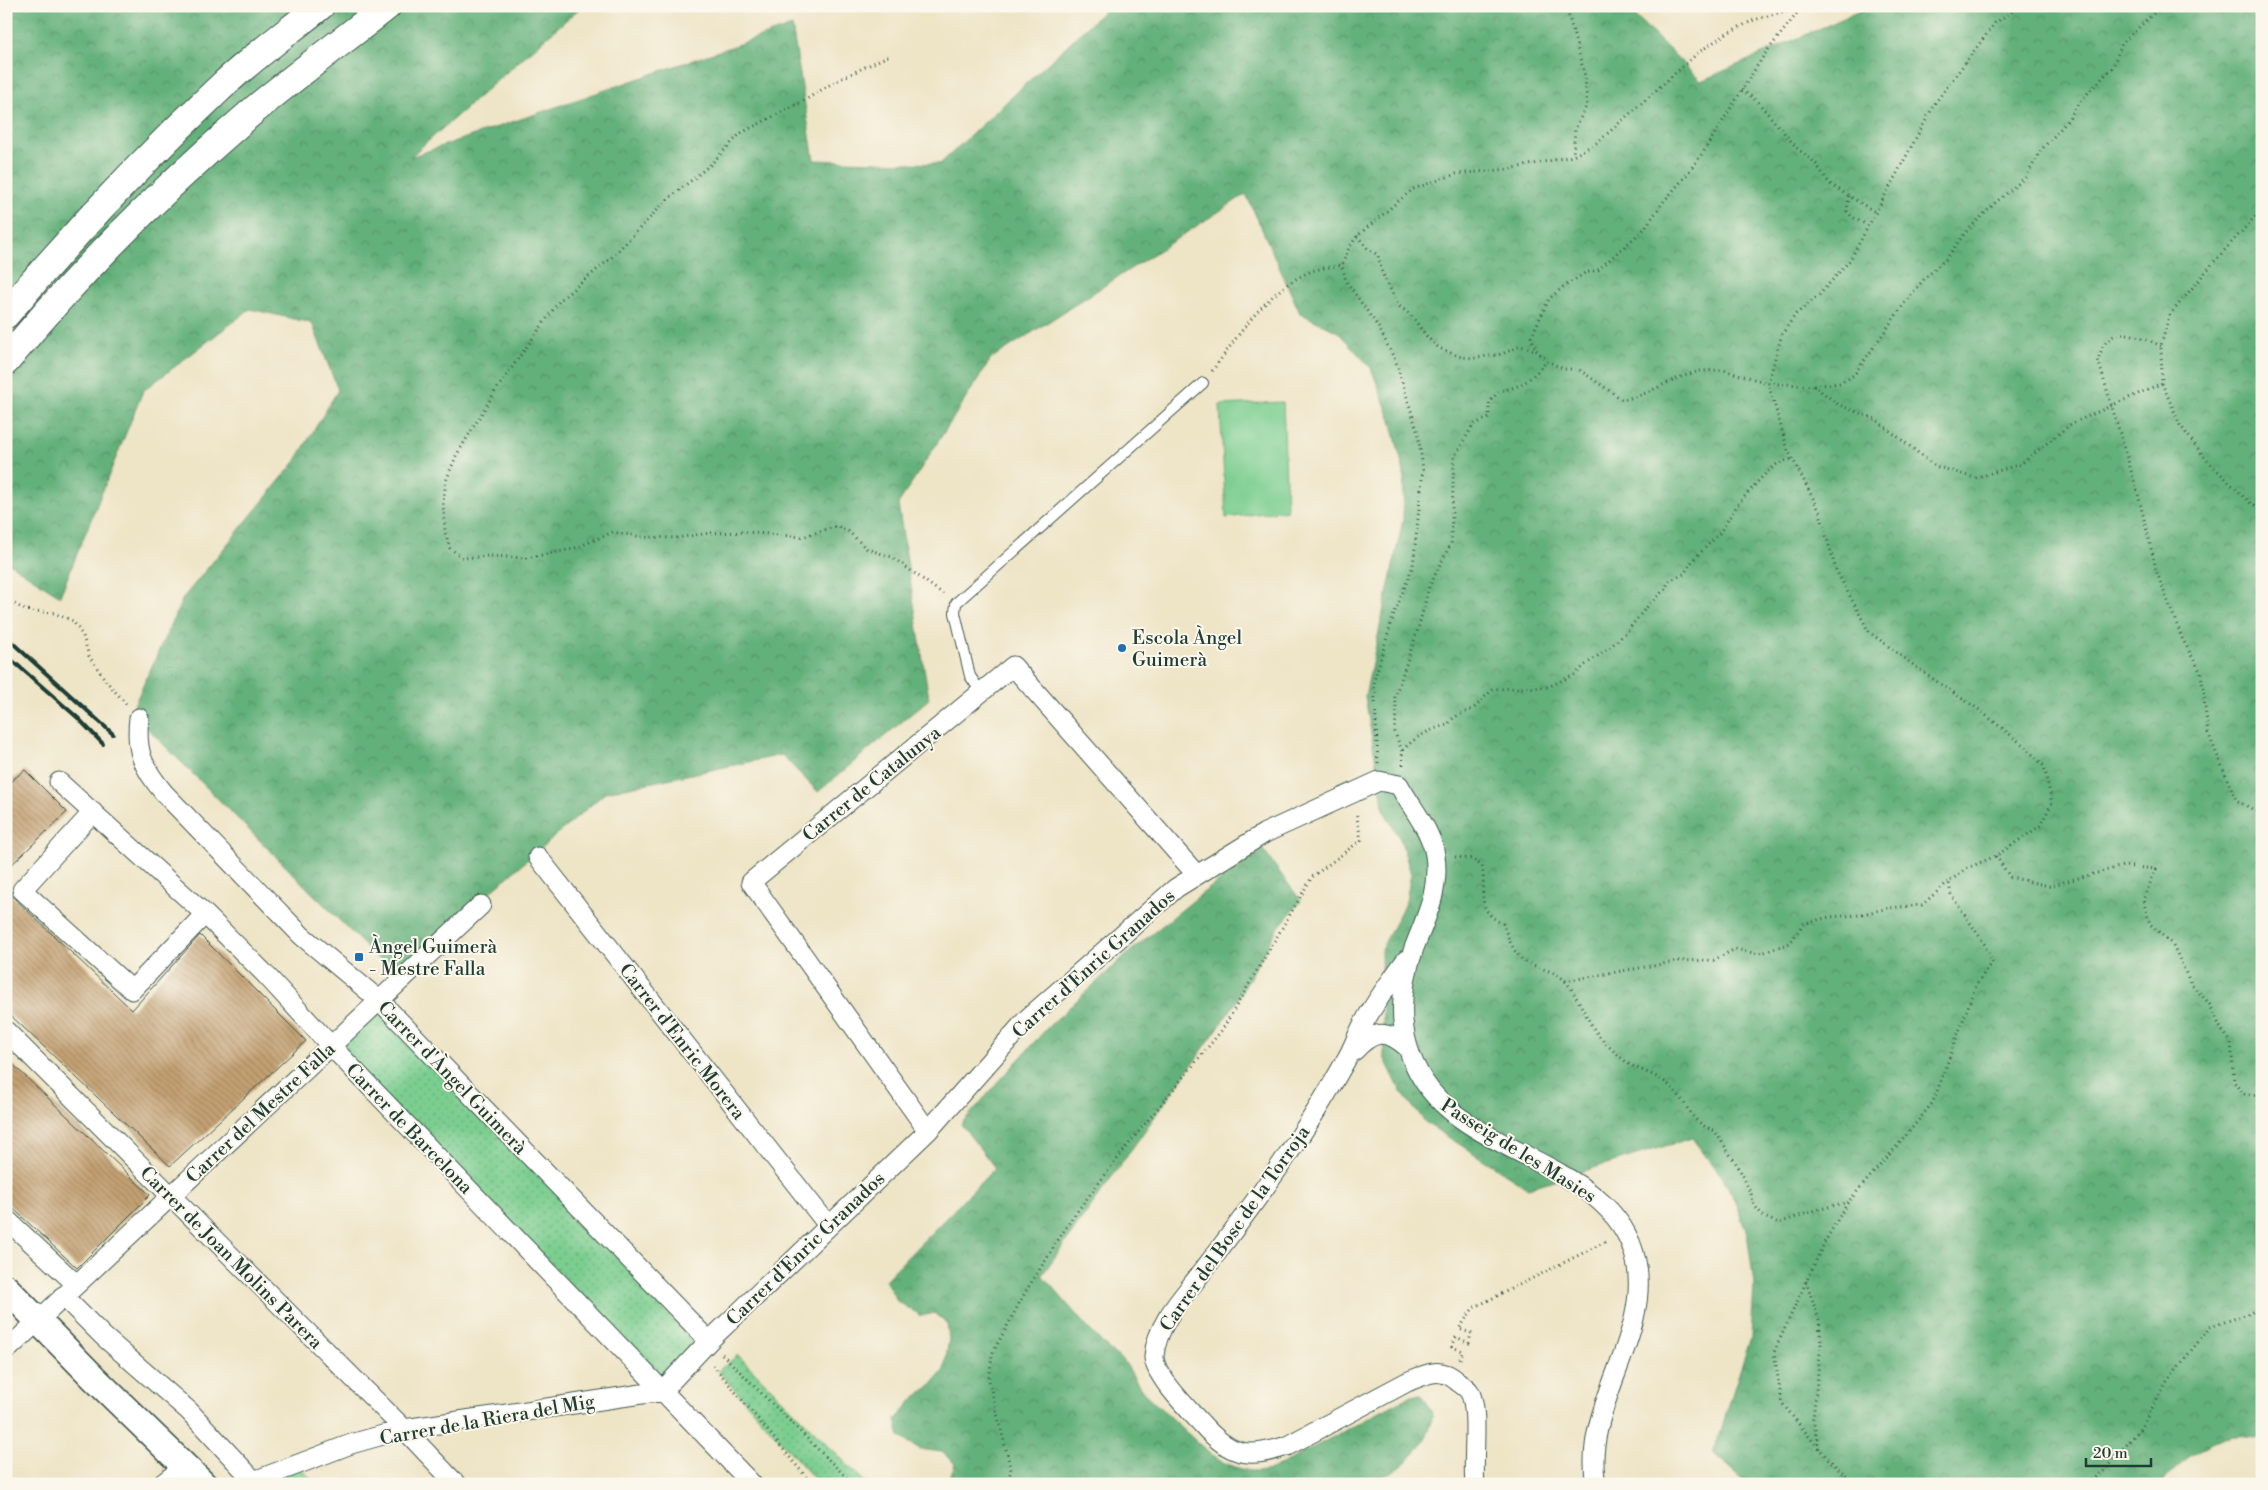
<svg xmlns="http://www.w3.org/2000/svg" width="2268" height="1490" font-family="'Libre Bodoni',serif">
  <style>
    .grass { fill: #7bce90; stroke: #4d8662 }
    .forest { fill: url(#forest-crowns); stroke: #427757 }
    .park { fill: url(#park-dots); stroke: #4d8662 }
    .building { fill: url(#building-back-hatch) }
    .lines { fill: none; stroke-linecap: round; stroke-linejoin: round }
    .lane-casing { stroke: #3e564a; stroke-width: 12 }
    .street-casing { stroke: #3e564a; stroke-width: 21 }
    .secondary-casing { stroke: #3e564a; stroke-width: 29 }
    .highway-casing { stroke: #3e564a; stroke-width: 30 }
    .path { stroke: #3e564a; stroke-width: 3; stroke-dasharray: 1 4; stroke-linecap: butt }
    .lane { stroke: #fff; stroke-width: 10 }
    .street { stroke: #fff; stroke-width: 19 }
    .secondary { stroke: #fff; stroke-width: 26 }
    .highway { stroke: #fff; stroke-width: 28 }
    .rail { stroke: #1f3d34; stroke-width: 4 }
    .poi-dot { fill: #1f6fb2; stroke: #fbf7ec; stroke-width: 2 }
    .labels { text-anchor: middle; stroke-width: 4; stroke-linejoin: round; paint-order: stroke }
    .poi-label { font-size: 19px; fill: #1f3d34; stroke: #fbf7ec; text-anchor: start }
    .street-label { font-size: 19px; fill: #1f3d34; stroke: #fbf7ec }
  </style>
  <defs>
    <pattern id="forest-crowns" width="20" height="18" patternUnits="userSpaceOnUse" patternTransform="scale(1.25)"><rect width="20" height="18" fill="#64b17a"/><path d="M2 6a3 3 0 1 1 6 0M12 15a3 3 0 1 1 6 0" fill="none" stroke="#529165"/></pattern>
    <pattern id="park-dots" width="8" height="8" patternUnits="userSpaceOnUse" patternTransform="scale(1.25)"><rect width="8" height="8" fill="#7bce90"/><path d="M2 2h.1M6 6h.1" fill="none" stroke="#64a876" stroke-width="1.8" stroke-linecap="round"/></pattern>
    <pattern id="building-back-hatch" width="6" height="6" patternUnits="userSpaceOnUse" patternTransform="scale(1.25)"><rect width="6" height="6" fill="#c4a173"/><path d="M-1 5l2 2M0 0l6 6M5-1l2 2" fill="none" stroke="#9f845f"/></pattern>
  </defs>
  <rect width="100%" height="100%" fill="#fbf7ec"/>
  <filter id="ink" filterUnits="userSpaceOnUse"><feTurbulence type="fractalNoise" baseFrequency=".02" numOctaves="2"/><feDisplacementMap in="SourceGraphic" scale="10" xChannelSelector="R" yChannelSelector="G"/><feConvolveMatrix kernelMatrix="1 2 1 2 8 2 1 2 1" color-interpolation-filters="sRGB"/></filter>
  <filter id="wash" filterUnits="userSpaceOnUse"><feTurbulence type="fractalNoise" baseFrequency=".0096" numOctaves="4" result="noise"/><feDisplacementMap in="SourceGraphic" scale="20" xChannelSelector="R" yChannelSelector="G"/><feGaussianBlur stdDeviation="1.12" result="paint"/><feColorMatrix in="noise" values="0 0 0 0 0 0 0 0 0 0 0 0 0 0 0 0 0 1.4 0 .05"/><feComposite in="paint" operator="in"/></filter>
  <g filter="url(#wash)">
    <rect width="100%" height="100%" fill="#eee4c6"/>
    <path class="grass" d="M 1283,402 L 1287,510 L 1226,518 L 1220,405 Z"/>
    <path class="forest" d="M 6,6 L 582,6 L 410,157 L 792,26 L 814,160 L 940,164 L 1109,6 L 1625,6 L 1701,81 L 1871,6 L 2262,6 L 2262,1438 C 2253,1437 2244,1435 2235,1436 C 2211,1438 2174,1465 2161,1484 L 1749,1484 L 1713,1453 L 1751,1337 L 1754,1284 L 1747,1233 L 1729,1187 L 1692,1138 L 1528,1188 L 1426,1123 L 1401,1092 L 1384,1057 L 1381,950 L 1406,901 L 1411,874 L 1401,841 L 1384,811 L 1365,696 L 1403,520 L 1404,472 L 1391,420 L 1371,368 L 1338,332 L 1300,313 L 1246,194 L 991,359 L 898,504 L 929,699 L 818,792 L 782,755 L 606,792 L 394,975 L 131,712 L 183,598 L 295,462 L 338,390 L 312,323 L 250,309 L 143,391 L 60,596 L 6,561 Z
      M 1263,850 L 1301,901 L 1277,929 L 1235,1004 L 1042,1275 L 1087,1327 L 1110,1351 L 1124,1361 L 1143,1392 L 1199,1444 L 1220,1461 L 1241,1469 L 1257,1472 L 1271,1470 L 1412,1395 L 1421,1394 C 1425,1400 1431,1408 1432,1414 C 1434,1439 1400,1474 1377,1478 C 1372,1479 1366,1477 1361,1476 C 1348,1476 1336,1480 1324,1484 L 948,1484 L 955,1464 L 942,1452 L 920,1449 L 900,1437 L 896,1420 L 914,1398 L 929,1388 L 944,1370 L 949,1339 L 947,1323 L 935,1313 L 921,1316 L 897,1301 L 885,1280 L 995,1168 L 961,1124 L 1048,1027 L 1127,954 L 1204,892 Z"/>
    <path class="park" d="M 379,1000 L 698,1346 L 662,1385 L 331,1046 Z
      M 738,1355 L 867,1484 L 819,1484 L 718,1371 Z
      M 296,1463 L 316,1484 L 257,1484 Z"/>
    <g id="blocks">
      <path class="building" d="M 25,770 L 67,812 L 6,870 L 6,785 Z
        M 6,887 L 14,898 L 132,1010 L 200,935 L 306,1041 L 170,1166 L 6,1011 Z
        M 6,1058 L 150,1195 L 77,1268 L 6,1202 Z"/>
    </g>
  </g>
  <g filter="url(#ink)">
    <use href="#blocks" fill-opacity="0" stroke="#3e564a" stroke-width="1"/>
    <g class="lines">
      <g class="lane-casing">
        <path id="lane" d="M 981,692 L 970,676 L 955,613 L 956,603 L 1203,383"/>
      </g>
      <g class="street-casing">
        <path id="street" d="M 139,718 C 135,751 143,768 164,793 L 302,936 L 379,1000 L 709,1341
          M 59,782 L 205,914 L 266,975 L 331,1046 L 752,1484
          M 93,812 L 22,890 L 132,990 L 205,914
          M 538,857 L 828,1225
          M 1406,960 C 1392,979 1378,998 1366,1019 C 1358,1032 1354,1047 1346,1060 C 1305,1135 1254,1204 1202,1272 C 1183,1297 1157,1323 1154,1356 C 1153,1374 1189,1410 1201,1423 C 1230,1456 1247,1459 1287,1446 L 1407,1382 C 1426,1374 1440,1366 1457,1381 C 1461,1384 1467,1388 1469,1391 C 1480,1408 1472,1461 1475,1484
          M 6,1031 L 404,1429 L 456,1484
          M 1354,1051 C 1373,1031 1385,1028 1407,1047
          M 928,1131 L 751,882 L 1013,666 L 1196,874
          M 6,1219 L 76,1284
          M 63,1296 L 104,1337 L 189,1411 L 254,1481 L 351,1444 L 404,1429 L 662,1391
          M 6,1345 L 9,1348 L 481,905
          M 662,1391 L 709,1341 L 928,1131 L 1027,1019 L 1176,888 L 1265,833 L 1379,781 L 1399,785 C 1411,807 1431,830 1435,855 C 1440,890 1426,917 1414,948 C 1398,993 1397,1039 1423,1080 C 1472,1158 1616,1163 1636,1261 C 1652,1336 1581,1408 1596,1484
          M 162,1484 L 185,1466"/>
      </g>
      <g class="secondary-casing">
        <path id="secondary" d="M 6,1288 L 94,1378 L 203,1484"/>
      </g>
      <g class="highway-casing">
        <path id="highway" d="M 6,314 C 74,233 146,157 223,85 C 253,57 288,32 320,6
          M 6,361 C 80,270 165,187 253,111 C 296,75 343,41 387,6"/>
      </g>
      <path class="path" d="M 1566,6 L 1585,76 L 1587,105 L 1575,129 L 1573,155
        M 1803,6 L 1764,55 L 1704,151 L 1685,177 L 1664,201 L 1644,229 L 1598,270 L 1585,273 L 1563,287 L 1549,299 L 1531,337 L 1536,350 L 1547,361 L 1564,369 L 1578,369 L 1623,400 L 1641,395 L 1678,378 L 1699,371 L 1724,370 L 1768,383 L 1814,386 L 1839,405 L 1875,419 L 1935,466 L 1975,478 L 2021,464 L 2071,424 L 2162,383
        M 888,56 L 834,82 L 807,99 L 741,133 L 710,165 L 666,201 L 610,259 L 560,300 L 496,390 L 456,456 L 446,481 L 443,502 L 445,532 L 450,548 L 463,558 L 491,556 L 526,558 L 573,549 L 613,532 L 642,537 L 676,538 L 710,533 L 746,532 L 802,537 L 837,526 L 848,531 L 867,549 L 892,557 L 943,594
        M 1742,90 L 1757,101 L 1797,148 L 1816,164 L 1830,184 L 1875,212
        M 1849,196 L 1847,211 L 1852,217 L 1867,225
        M 2262,209 L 2213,263 L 2169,316 L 2161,346 L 2162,383 L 2180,425 L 2206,459 L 2251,504 L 2262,508
        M 1357,236 L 1368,249 L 1378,255 L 1382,273 L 1399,306 L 1410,314 L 1428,338 L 1439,348 L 1461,357 L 1475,358 L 1502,354 L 1520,346 L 1535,350
        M 2161,346 C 2145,339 2120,325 2106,342 C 2102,347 2100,355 2098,360 L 2138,494 L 2157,573 L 2182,638 L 2201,673 L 2208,733 L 2236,800 L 2259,813 L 2262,836
        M 1212,371 C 1240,334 1267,289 1312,271 C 1321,268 1332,267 1342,265
        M 1814,386 L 1840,383 L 1854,375 L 1906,301 L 1925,278 L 1947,258 L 1965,233 L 1995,203 L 2026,177 L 2041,150 L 2063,126 L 2085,96 L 2113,67 L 2122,43 L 2155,12 L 2172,6
        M 6,599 L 25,610 L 54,613 L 73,621 L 83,636 L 89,656 L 106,681 L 127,705
        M 1402,751 L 1394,730 L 1397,715 L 1395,697 L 1419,626 L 1429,587 L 1451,543 L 1454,457 L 1474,424 L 1489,418 L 1489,403 L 1499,391 C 1523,387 1531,379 1547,361
        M 1378,763 L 1374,681 L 1393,617 L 1413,566 L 1423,470 L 1418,433 L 1396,362 L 1379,328 L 1346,281 L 1342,265 L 1349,248 L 1357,236 L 1413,189 L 1456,174 L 1509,169 L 1573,156 L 1598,142 L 1699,52 L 1727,33 L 1754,20 L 1802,6
        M 1403,765 L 1402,751 C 1415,737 1429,729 1448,725 C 1454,713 1466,714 1475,707 C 1481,701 1487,695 1493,689 L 1548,687 L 1576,674 L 1585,665 L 1610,647 L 1626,633 L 1644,610 L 1665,589 L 1669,581 L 1684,574 L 1693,560 L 1719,534 L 1737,505 L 1762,477 L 1778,463 L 1792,459
        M 1996,856 L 2010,877 L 2049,886 L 2123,866 L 2156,869 L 2143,900 L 2150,924 L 2173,945 L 2191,984 L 2209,1003 L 2221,1029 L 2231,1042 L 2234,1082 L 2243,1094 L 2262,1095
        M 1455,857 L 1472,859 L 1482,866 C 1487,891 1473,909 1503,924 C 1508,938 1515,958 1530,964 C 1542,970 1554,970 1564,980 C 1578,994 1586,1021 1601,1038 C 1609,1047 1619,1057 1629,1064 C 1643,1072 1658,1075 1670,1086 C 1688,1102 1689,1123 1714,1130 L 1739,1168 L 1751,1194 L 1754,1205 L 1764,1217 L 1779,1223 L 1816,1210 L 1848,1202
        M 1565,981 L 1679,961 L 1714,960 L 1735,949 L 1759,954 L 1790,943 L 1803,924 L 1829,917 L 1858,915 L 1889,908 L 1922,905 L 1948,882
        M 1806,1281 L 1819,1320 L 1821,1344 L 1813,1419 L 1819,1449
        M 722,1354 L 853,1484
        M 1460,1359 L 1463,1351 L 1452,1347 L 1456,1337 L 1469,1343 L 1471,1333 L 1459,1329 L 1473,1308 L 1607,1241
        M 713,1365 L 812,1484
        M 1007,1484 L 1011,1470 L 989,1381 L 992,1354 L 1026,1291 L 1072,1218 L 1131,1141 L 1222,1030 L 1312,877 L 1361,840 L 1356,812
        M 1853,1484 L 1819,1449 L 1782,1403 L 1774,1352 L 1824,1243 L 1848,1202 L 1904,1138 L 1933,1102 L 1976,985 L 1992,962 L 1984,943 L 1951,895 L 1949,882 L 1965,869 L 1996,856 L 2040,826 L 2052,803 L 2044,766 L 2023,745 L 1978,709 L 1927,675 L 1869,632 L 1836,570 L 1819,510 L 1788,450 L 1768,383 L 1782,334 L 1796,314 L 1819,295 L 1850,260 L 1935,103 L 1995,23 L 2021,6
        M 2088,1484 L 2106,1469 L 2141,1428 L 2167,1381 L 2210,1327 L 2262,1309"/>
      <use href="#lane" class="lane"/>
      <use href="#street" class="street"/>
      <use href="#secondary" class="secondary"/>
      <use href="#highway" class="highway"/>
      <path class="rail" d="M 6,637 L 113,734
        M 6,655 L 78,718 L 103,744"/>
    </g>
  </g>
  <g class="poi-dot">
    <circle cx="1122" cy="648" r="5"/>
    <rect x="354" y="952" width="10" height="10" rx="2.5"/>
  </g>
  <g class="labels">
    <g class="poi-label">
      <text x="1132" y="644">Escola Àngel<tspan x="1132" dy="22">Guimerà</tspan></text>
      <text x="369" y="953">Àngel Guimerà<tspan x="369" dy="22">- Mestre Falla</tspan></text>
    </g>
    <g class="street-label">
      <text transform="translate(871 783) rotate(-39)" y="7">Carrer de Catalunya</text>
      <text transform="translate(1093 963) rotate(-42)" y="7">Carrer d'Enric Granados</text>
      <text transform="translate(683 1041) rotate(52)" y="7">Carrer d'Enric Morera</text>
      <text transform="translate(453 1077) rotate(46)" y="7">Carrer d'Àngel Guimerà</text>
      <text transform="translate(260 1112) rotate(-43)" y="7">Carrer del Mestre Falla</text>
      <text transform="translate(410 1128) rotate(46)" y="7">Carrer de Barcelona</text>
      <text transform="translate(1519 1150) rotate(32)" y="7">Passeig de les Masies</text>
      <text transform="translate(1234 1228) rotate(-55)" y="7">Carrer del Bosc de la Torroja</text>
      <text transform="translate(805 1248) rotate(-44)" y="7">Carrer d'Enric Granados</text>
      <text transform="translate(232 1257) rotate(45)" y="7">Carrer de Joan Molins Parera</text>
      <text transform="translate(487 1419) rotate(-10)" y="7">Carrer de la Riera del Mig</text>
    </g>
  </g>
  <rect width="2268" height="1490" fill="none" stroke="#fbf7ec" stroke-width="25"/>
  <path d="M2086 1458v8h65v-8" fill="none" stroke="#1f3d34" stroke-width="2.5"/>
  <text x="2093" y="1458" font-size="15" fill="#1f3d34" stroke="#fbf7ec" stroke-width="4" paint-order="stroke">20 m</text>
</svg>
